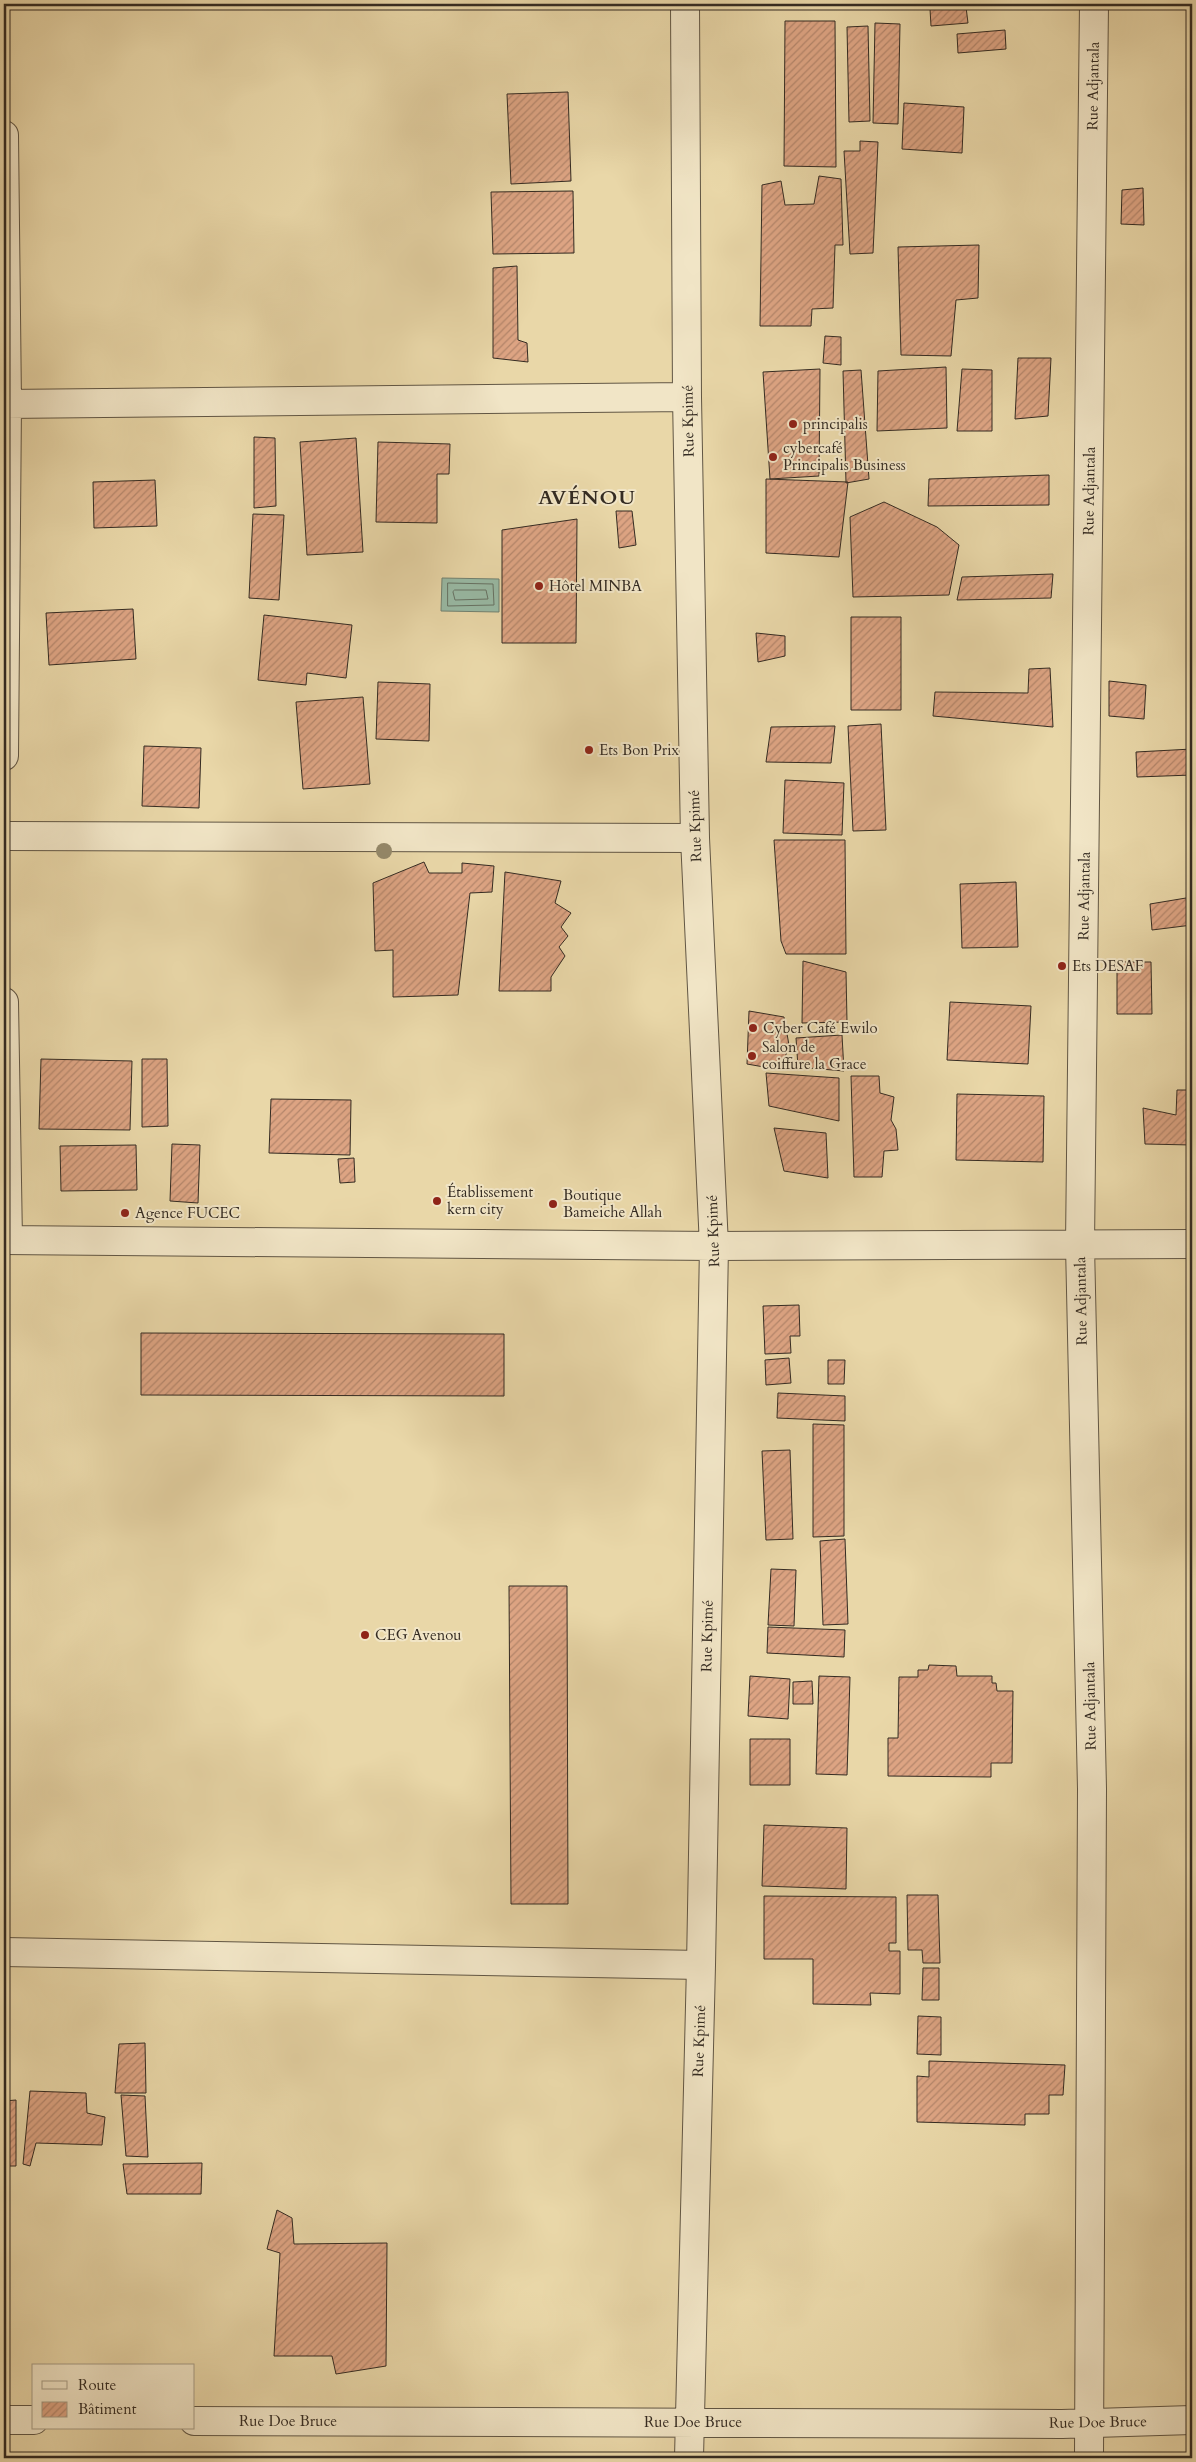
<svg xmlns="http://www.w3.org/2000/svg" width="1196" height="2462" font-family="Cardo,serif">
  <style>
    .water { fill: #98baa5; stroke: #708171 }
    .lines { fill: none; stroke-linecap: round; stroke-linejoin: round }
    .shore { stroke: #667264; stroke-width: 1 }
    .building { fill: url(#building-hatch); stroke: #342b22 }
    .street-casing { stroke: #615644; stroke-width: 30 }
    .street { stroke: #f1e5c6; stroke-width: 28 }
    .tree { fill: #948869 }
    .poi-dot { fill: #8f2418; stroke: #f1e5c6; stroke-width: 2 }
    .labels { text-anchor: middle; stroke-width: 4; stroke-linejoin: round; paint-order: stroke }
    .street-label { font-size: 15px; fill: #342b22; stroke: #f1e5c6 }
    .poi-label { font-size: 15px; fill: #342b22; stroke: #f1e5c6; text-anchor: start }
    .district-label { font-size: 20px; font-weight: bold; letter-spacing: 1px; fill: #342b22; stroke: #f1e5c6 }
  </style>
  <defs>
    <pattern id="building-hatch" width="6" height="6" patternUnits="userSpaceOnUse" patternTransform="scale(1.25)"><rect width="6" height="6" fill="#dda483"/><path d="M-1 1l2-2M0 6l6-6M5 7l2-2" fill="none" stroke="#b4866b"/></pattern>
  </defs>
  <rect width="100%" height="100%" fill="#e9d7a8"/>
  <filter id="stains"><feTurbulence type="fractalNoise" baseFrequency=".004" numOctaves="4"/><feColorMatrix values="0 0 0 0 .2 0 0 0 0 .09 0 0 0 0 .02 0 0 0 .5 -.17"/></filter>
  <radialGradient id="worn" r=".72"><stop offset=".6" stop-color="#630" stop-opacity="0"/><stop offset="1" stop-color="#630" stop-opacity=".3"/></radialGradient>
  <path class="water" d="M 442,578 L 499,579 L 499,612 L 441,611 Z"/>
  <g class="lines">
    <path class="shore" d="M 448,583 L 493,584 L 494,605 L 448,606 Z
      M 455,590 L 486,590 L 488,599 L 455,600 L 453,592 Z"/>
  </g>
  <path class="building" d="M 966,7 L 968,23 L 931,26 L 930,9 Z
    M 785,21 L 835,21 L 836,167 L 784,166 Z
    M 875,23 L 900,24 L 898,124 L 873,123 Z
    M 868,26 L 870,121 L 849,122 L 847,27 Z
    M 1005,30 L 1006,49 L 958,53 L 957,34 Z
    M 568,92 L 571,181 L 511,184 L 507,94 Z
    M 904,103 L 964,107 L 962,153 L 902,149 Z
    M 860,141 L 878,142 L 873,253 L 850,254 L 844,151 L 860,151 Z
    M 819,176 L 841,179 L 843,245 L 835,245 L 833,308 L 812,309 L 811,326 L 760,326 L 762,185 L 781,181 L 785,205 L 814,204 Z
    M 1143,188 L 1144,225 L 1121,224 L 1122,190 Z
    M 573,191 L 574,253 L 493,254 L 491,192 Z
    M 979,245 L 978,298 L 956,300 L 951,356 L 901,355 L 898,247 Z
    M 517,266 L 518,340 L 527,343 L 528,362 L 493,358 L 493,268 Z
    M 825,336 L 841,337 L 841,365 L 823,363 Z
    M 1018,358 L 1051,358 L 1048,416 L 1015,419 Z
    M 946,367 L 947,428 L 877,431 L 878,371 Z
    M 820,369 L 819,476 L 770,479 L 763,372 Z
    M 962,369 L 992,370 L 992,431 L 957,431 Z
    M 861,370 L 869,479 L 846,483 L 843,371 Z
    M 254,437 L 275,438 L 276,506 L 254,508 Z
    M 356,438 L 363,552 L 307,555 L 300,442 Z
    M 378,442 L 450,444 L 449,474 L 437,474 L 437,523 L 376,522 Z
    M 1049,475 L 1049,505 L 928,506 L 929,479 Z
    M 766,479 L 848,482 L 839,557 L 766,553 Z
    M 155,480 L 157,526 L 94,528 L 93,482 Z
    M 884,502 L 937,527 L 959,545 L 949,595 L 853,597 L 850,517 Z
    M 616,511 L 632,511 L 636,545 L 619,548 Z
    M 253,514 L 284,515 L 279,600 L 249,598 Z
    M 577,519 L 576,643 L 502,643 L 502,530 Z
    M 1053,574 L 1051,598 L 957,600 L 962,577 Z
    M 133,609 L 136,659 L 49,665 L 46,613 Z
    M 264,615 L 352,625 L 346,678 L 307,673 L 306,685 L 258,680 Z
    M 851,617 L 901,617 L 901,710 L 851,710 Z
    M 756,633 L 785,636 L 785,656 L 758,662 Z
    M 1050,668 L 1053,727 L 933,716 L 935,692 L 1028,693 L 1029,669 Z
    M 1109,681 L 1146,685 L 1144,719 L 1109,716 Z
    M 378,682 L 430,684 L 429,741 L 376,739 Z
    M 363,697 L 370,784 L 303,789 L 296,702 Z
    M 881,724 L 886,830 L 853,831 L 848,726 Z
    M 835,726 L 831,763 L 766,762 L 771,727 Z
    M 144,746 L 201,748 L 199,808 L 142,806 Z
    M 1192,749 L 1192,775 L 1137,777 L 1136,752 Z
    M 785,780 L 844,783 L 842,835 L 783,833 Z
    M 774,840 L 845,840 L 846,954 L 786,954 L 781,941 Z
    M 424,862 L 429,873 L 462,873 L 462,863 L 494,866 L 492,892 L 470,893 L 458,995 L 393,997 L 393,950 L 375,951 L 373,883 Z
    M 505,872 L 561,881 L 555,903 L 571,913 L 561,927 L 568,936 L 559,947 L 565,956 L 551,977 L 551,991 L 499,991 Z
    M 1016,882 L 1018,947 L 962,948 L 960,884 Z
    M 1192,897 L 1192,925 L 1152,930 L 1150,904 Z
    M 803,961 L 846,972 L 847,1022 L 802,1023 Z
    M 1117,962 L 1151,962 L 1152,1014 L 1117,1014 Z
    M 950,1002 L 1031,1006 L 1028,1064 L 947,1060 Z
    M 749,1011 L 784,1017 L 789,1045 L 781,1070 L 747,1064 Z
    M 842,1035 L 844,1071 L 798,1067 L 796,1038 Z
    M 41,1059 L 132,1061 L 130,1130 L 39,1129 Z
    M 142,1059 L 167,1059 L 168,1126 L 142,1127 Z
    M 766,1073 L 839,1078 L 839,1121 L 769,1106 Z
    M 851,1076 L 879,1076 L 880,1093 L 894,1097 L 891,1120 L 896,1129 L 898,1150 L 884,1151 L 882,1177 L 854,1177 Z
    M 1177,1090 L 1192,1090 L 1192,1145 L 1145,1144 L 1143,1108 L 1176,1115 Z
    M 957,1094 L 1044,1096 L 1043,1162 L 956,1160 Z
    M 271,1099 L 351,1100 L 350,1155 L 269,1153 Z
    M 774,1128 L 826,1133 L 828,1178 L 784,1171 Z
    M 172,1144 L 200,1145 L 198,1203 L 170,1201 Z
    M 136,1145 L 137,1190 L 61,1191 L 60,1146 Z
    M 354,1158 L 355,1182 L 340,1183 L 338,1159 Z
    M 799,1305 L 800,1336 L 790,1336 L 791,1353 L 765,1354 L 763,1306 Z
    M 141,1333 L 504,1334 L 504,1396 L 141,1395 Z
    M 789,1358 L 791,1383 L 766,1385 L 765,1360 Z
    M 828,1360 L 845,1360 L 844,1384 L 828,1384 Z
    M 778,1393 L 845,1396 L 845,1421 L 777,1418 Z
    M 813,1424 L 844,1425 L 844,1536 L 813,1537 Z
    M 790,1450 L 793,1539 L 766,1540 L 762,1451 Z
    M 845,1539 L 848,1624 L 823,1625 L 820,1541 Z
    M 771,1569 L 796,1570 L 794,1626 L 768,1625 Z
    M 509,1586 L 567,1586 L 568,1904 L 511,1904 Z
    M 768,1627 L 845,1630 L 844,1657 L 767,1653 Z
    M 929,1665 L 956,1666 L 957,1676 L 992,1676 L 992,1683 L 996,1683 L 997,1691 L 1013,1691 L 1012,1763 L 991,1763 L 991,1777 L 888,1776 L 888,1738 L 898,1738 L 899,1677 L 918,1677 L 918,1670 L 928,1670 Z
    M 750,1676 L 790,1679 L 788,1719 L 748,1716 Z
    M 819,1676 L 850,1677 L 847,1775 L 816,1774 Z
    M 812,1681 L 813,1704 L 793,1704 L 793,1682 Z
    M 750,1739 L 790,1739 L 790,1785 L 750,1785 Z
    M 764,1825 L 847,1828 L 846,1889 L 762,1886 Z
    M 907,1895 L 938,1895 L 940,1963 L 923,1963 L 922,1950 L 908,1950 Z
    M 764,1896 L 896,1897 L 896,1943 L 889,1943 L 889,1951 L 900,1951 L 900,1994 L 870,1993 L 871,2005 L 813,2004 L 813,1959 L 764,1959 Z
    M 923,1968 L 939,1968 L 939,2000 L 922,2000 Z
    M 918,2016 L 941,2017 L 941,2055 L 917,2054 Z
    M 145,2043 L 146,2093 L 115,2093 L 119,2044 Z
    M 929,2061 L 1065,2065 L 1063,2095 L 1049,2095 L 1049,2114 L 1025,2114 L 1025,2125 L 917,2122 L 917,2076 L 929,2077 Z
    M 30,2091 L 86,2093 L 87,2113 L 105,2117 L 102,2145 L 36,2143 L 30,2166 L 23,2164 Z
    M 121,2095 L 145,2096 L 148,2157 L 126,2156 Z
    M 16,2100 L 16,2166 L 4,2166 L 4,2101 Z
    M 202,2163 L 201,2194 L 127,2194 L 123,2164 Z
    M 277,2210 L 292,2218 L 294,2244 L 387,2243 L 386,2366 L 336,2374 L 332,2356 L 274,2356 L 280,2253 L 267,2249 Z"/>
  <g class="lines">
    <g class="street-casing">
      <path id="street" d="M 685,4 L 687,397 L 695,838 L 714,1246 L 701,1965 L 689,2458
        M 4,135 L 7,404 L 4,756
        M 4,404 L 687,397
        M 4,836 L 695,838
        M 4,1002 L 8,1240
        M 4,1240 L 714,1246 L 1192,1244
        M 4,1952 L 701,1965
        M 4,2420 L 34,2420
        M 194,2421 L 1062,2424 L 1192,2420
        M 1089,2458 L 1092,1789 L 1080,1245 L 1094,4"/>
    </g>
    <use href="#street" class="street"/>
  </g>
  <circle class="tree" cx="384" cy="851" r="8"/>
  <g class="poi-dot">
    <circle cx="793" cy="424" r="5"/>
    <circle cx="773" cy="457" r="5"/>
    <circle cx="539" cy="586" r="5"/>
    <circle cx="589" cy="750" r="5"/>
    <circle cx="1062" cy="966" r="5"/>
    <circle cx="753" cy="1028" r="5"/>
    <circle cx="752" cy="1056" r="5"/>
    <circle cx="437" cy="1201" r="5"/>
    <circle cx="553" cy="1204" r="5"/>
    <circle cx="125" cy="1213" r="5"/>
    <circle cx="365" cy="1635" r="5"/>
  </g>
  <g class="labels">
    <g class="street-label">
      <text transform="translate(1093 86) rotate(-89)" y="5">Rue Adjantala</text>
      <text transform="translate(688 421) rotate(-91)" y="5">Rue Kpimé</text>
      <text transform="translate(1089 491) rotate(-89)" y="5">Rue Adjantala</text>
      <text transform="translate(695 826) rotate(-92)" y="5">Rue Kpimé</text>
      <text transform="translate(1084 896) rotate(-89)" y="5">Rue Adjantala</text>
      <text transform="translate(713 1231) rotate(-92)" y="5">Rue Kpimé</text>
      <text transform="translate(1081 1301) rotate(-91)" y="5">Rue Adjantala</text>
      <text transform="translate(707 1636) rotate(-89)" y="5">Rue Kpimé</text>
      <text transform="translate(1090 1706) rotate(-91)" y="5">Rue Adjantala</text>
      <text transform="translate(699 2041) rotate(-88)" y="5">Rue Kpimé</text>
      <text x="288" y="2426">Rue Doe Bruce</text>
      <text x="693" y="2427">Rue Doe Bruce</text>
      <text transform="translate(1098 2422) rotate(-1)" y="5">Rue Doe Bruce</text>
    </g>
    <g class="poi-label">
      <text x="803" y="429">principalis</text>
      <text x="783" y="453">cybercafé<tspan x="783" dy="17">Principalis Business</tspan></text>
      <text x="549" y="591">Hôtel MINBA</text>
      <text x="599" y="755">Ets Bon Prix</text>
      <text x="1072" y="971">Ets DESAF</text>
      <text x="763" y="1033">Cyber Café Ewilo</text>
      <text x="762" y="1052">Salon de<tspan x="762" dy="17">coiffure la Grace</tspan></text>
      <text x="447" y="1197">Établissement<tspan x="447" dy="17">kern city</tspan></text>
      <text x="563" y="1200">Boutique<tspan x="563" dy="17">Bameiche Allah</tspan></text>
      <text x="135" y="1218">Agence FUCEC</text>
      <text x="375" y="1640">CEG Avenou</text>
    </g>
    <g class="district-label">
      <text x="587" y="504">AVÉNOU</text>
    </g>
  </g>
  <rect width="1196" height="2462" fill="none" stroke="#e9d7a8" stroke-width="20"/>
  <rect x="5" y="5" width="1186" height="2452" fill="none" stroke="#342b22" stroke-width="2.5"/>
  <rect x="10" y="10" width="1176" height="2442" fill="none" stroke="#342b22"/>
  <rect x="32" y="2364" width="162" height="65" fill="#f1e5c6" stroke="#a59b84"/>
  <rect x="42" y="2381" width="25" height="8" fill="#f1e5c6" stroke="#a59b84"/>
  <text x="78" y="2390" font-size="15" fill="#342b22">Route</text>
  <rect x="42" y="2402" width="25" height="15" fill="url(#building-hatch)" stroke="#a59b84"/>
  <text x="78" y="2414" font-size="15" fill="#342b22">Bâtiment</text>
  <rect width="100%" height="100%" filter="url(#stains)"/>
  <rect width="100%" height="100%" fill="url(#worn)"/>
</svg>
